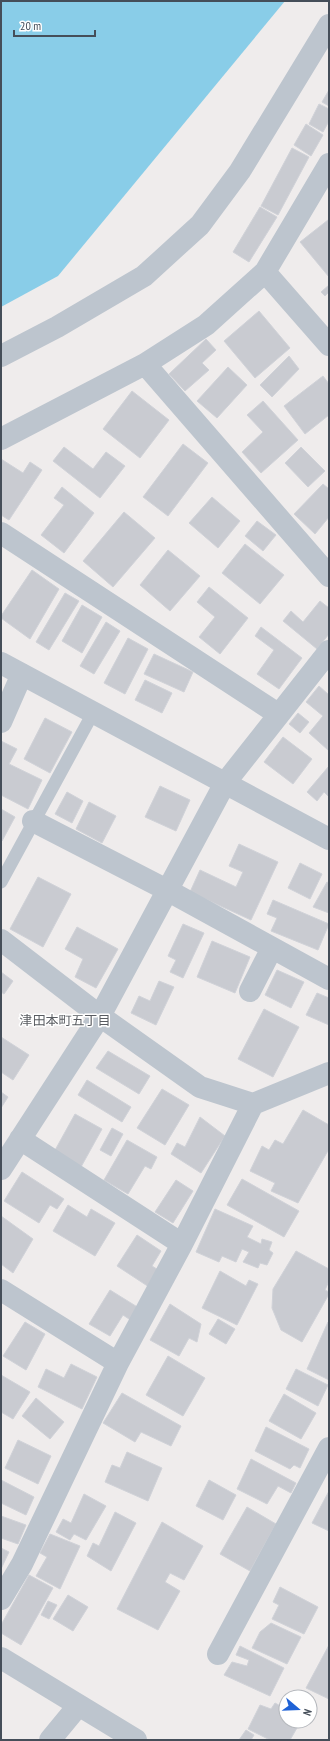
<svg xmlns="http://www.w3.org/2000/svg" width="330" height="1741" font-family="'PT Sans Narrow','Noto Sans JP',sans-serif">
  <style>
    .water { fill: #89cde8 }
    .building { fill: #c9cbd1; stroke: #d0d2d8 }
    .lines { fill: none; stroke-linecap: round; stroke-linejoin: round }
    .lane { stroke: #bdc5ce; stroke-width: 13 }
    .street { stroke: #bdc5ce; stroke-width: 22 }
    .labels { text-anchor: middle; stroke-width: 3; stroke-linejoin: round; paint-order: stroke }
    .neighbourhood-label { font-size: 13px; fill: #595c61; stroke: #fff }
  </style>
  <rect width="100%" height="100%" fill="#efecec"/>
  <path class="water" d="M 1,1 L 285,1 L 58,276 L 1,307 Z"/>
  <path class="building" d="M 329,90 L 329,106 L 322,102 Z
    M 319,104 L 329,109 L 329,121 L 323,132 L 309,124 Z
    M 306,124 L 323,135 L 311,156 L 294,145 Z
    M 292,148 L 309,157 L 278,215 L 261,206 Z
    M 260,207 L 277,217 L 249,262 L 233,252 Z
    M 328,220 L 329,222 L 329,277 L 300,242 Z
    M 329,285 L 329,292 L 325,296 L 321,292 Z
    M 259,311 L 290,348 L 255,378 L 224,341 Z
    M 206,339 L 216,350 L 202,363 L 209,370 L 185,391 L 169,374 Z
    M 289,356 L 299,369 L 272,397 L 260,385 Z
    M 228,367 L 247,385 L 217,418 L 197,401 Z
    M 323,376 L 329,384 L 329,415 L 305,434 L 284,406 Z
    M 132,391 L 169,420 L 140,458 L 103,429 Z
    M 263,401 L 298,440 L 261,473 L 242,452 L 263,432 L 247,415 Z
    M 183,444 L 208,463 L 168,516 L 143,497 Z
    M 64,447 L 93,469 L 106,452 L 125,466 L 100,498 L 53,461 Z
    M 301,447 L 325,471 L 308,487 L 285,463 Z
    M 1,459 L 23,473 L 30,462 L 42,470 L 9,520 L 1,515 Z
    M 323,484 L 329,489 L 329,517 L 315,534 L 294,514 Z
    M 62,487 L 94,513 L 64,553 L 41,535 L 64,505 L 54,498 Z
    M 212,497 L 240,521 L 218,548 L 189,523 Z
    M 124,512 L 155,538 L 113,587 L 83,561 Z
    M 257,521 L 276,535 L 263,551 L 245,536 Z
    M 245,544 L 284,575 L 260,604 L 222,573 Z
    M 168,550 L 200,576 L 170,611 L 140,585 Z
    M 32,570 L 59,589 L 30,639 L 1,618 L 1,616 Z
    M 209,587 L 248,618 L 220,654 L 199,637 L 215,617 L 197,602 Z
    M 65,593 L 79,601 L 49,650 L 36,642 Z
    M 320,601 L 329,608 L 329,634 L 317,649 L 283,621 L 291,611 L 303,622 Z
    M 82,605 L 102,617 L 82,653 L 62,641 Z
    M 106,622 L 120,631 L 94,674 L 80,666 Z
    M 261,627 L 302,658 L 279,689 L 257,674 L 274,650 L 255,636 Z
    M 128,638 L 148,649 L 125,694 L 104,683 Z
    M 154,654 L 193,672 L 184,692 L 144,674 Z
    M 145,680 L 172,693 L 162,713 L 135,700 Z
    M 319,686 L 329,695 L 328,750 L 309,733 L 323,716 L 306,702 Z
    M 298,713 L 309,722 L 300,733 L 289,724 Z
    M 45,718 L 72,732 L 50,773 L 24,759 Z
    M 283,737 L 312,759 L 293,784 L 264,762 Z
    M 1,741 L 17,749 L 9,764 L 42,780 L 28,809 L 1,795 Z
    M 329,766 L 329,797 L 324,792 L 317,801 L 307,792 Z
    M 160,786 L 190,800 L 176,831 L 145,817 Z
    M 67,792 L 83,801 L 72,823 L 55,814 Z
    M 89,802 L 116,816 L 102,843 L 76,829 Z
    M 1,809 L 15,817 L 2,841 L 1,840 Z
    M 239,844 L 278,862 L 251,920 L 190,892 L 200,870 L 236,887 L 243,872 L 229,866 Z
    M 300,863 L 322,874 L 310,899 L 288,888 Z
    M 38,877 L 71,894 L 43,947 L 10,929 Z
    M 327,882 L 329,883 L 329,913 L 313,907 Z
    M 273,900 L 329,924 L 318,950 L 271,931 L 277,918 L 267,914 Z
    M 183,924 L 204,933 L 183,978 L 170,972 L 176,960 L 168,956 Z
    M 77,927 L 118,949 L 96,988 L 75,977 L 83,959 L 65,949 Z
    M 212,941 L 250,957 L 235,993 L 197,977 Z
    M 277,970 L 304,982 L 291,1008 L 265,995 Z
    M 1,972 L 13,981 L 4,994 L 1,992 Z
    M 159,981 L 174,987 L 156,1025 L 131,1013 L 139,996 L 150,1001 Z
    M 317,993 L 329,998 L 329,1025 L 306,1015 Z
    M 264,1009 L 299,1027 L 273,1077 L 238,1059 Z
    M 1,1037 L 29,1055 L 13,1080 L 1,1072 Z
    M 108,1051 L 150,1076 L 139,1094 L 96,1068 Z
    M 87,1080 L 131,1107 L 122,1122 L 78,1095 Z
    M 162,1089 L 189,1105 L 165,1145 L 137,1128 Z
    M 1,1092 L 8,1097 L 1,1108 Z
    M 303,1110 L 329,1125 L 329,1149 L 298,1203 L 271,1191 L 275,1183 L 250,1171 L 262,1146 L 269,1150 L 275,1140 L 283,1144 Z
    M 75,1114 L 102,1129 L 81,1167 L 54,1152 Z
    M 200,1117 L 225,1136 L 201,1173 L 171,1154 L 177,1143 L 185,1147 Z
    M 112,1128 L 123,1134 L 111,1156 L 100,1150 Z
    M 127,1140 L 157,1157 L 151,1169 L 145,1166 L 128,1194 L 104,1180 Z
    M 22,1172 L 64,1199 L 57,1209 L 50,1205 L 39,1223 L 4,1201 Z
    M 242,1179 L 299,1211 L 284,1237 L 227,1205 Z
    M 176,1180 L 193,1191 L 173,1223 L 155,1212 Z
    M 68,1205 L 87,1217 L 91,1209 L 115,1223 L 95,1256 L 53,1231 Z
    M 215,1209 L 253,1226 L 247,1237 L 261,1244 L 262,1239 L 272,1242 L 269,1250 L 273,1253 L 267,1265 L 260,1263 L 258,1268 L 243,1262 L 249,1252 L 242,1249 L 236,1262 L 222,1256 L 219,1262 L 196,1252 Z
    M 1,1216 L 33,1239 L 13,1273 L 1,1264 Z
    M 137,1235 L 161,1251 L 152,1266 L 160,1271 L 149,1287 L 117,1266 Z
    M 296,1251 L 329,1269 L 329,1281 L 325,1290 L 329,1292 L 329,1294 L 302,1342 L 281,1330 L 272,1308 L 273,1289 Z
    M 220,1271 L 246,1286 L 249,1280 L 258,1284 L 237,1325 L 202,1308 Z
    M 110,1290 L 139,1308 L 132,1321 L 123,1315 L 110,1336 L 89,1324 Z
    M 170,1304 L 201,1324 L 197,1342 L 189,1338 L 179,1356 L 150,1340 Z
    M 218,1319 L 235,1329 L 226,1344 L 209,1334 Z
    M 25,1322 L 45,1334 L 26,1370 L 3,1356 Z
    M 328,1322 L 329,1322 L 329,1380 L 307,1369 Z
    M 168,1356 L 205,1378 L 183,1416 L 146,1395 Z
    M 71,1364 L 97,1377 L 82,1409 L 38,1387 L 46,1369 L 64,1378 Z
    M 296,1369 L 328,1385 L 318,1406 L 286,1389 Z
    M 1,1375 L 30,1392 L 13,1419 L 1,1412 Z
    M 122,1393 L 181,1426 L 171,1446 L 141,1432 L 135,1442 L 103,1423 Z
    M 284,1394 L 316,1413 L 301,1439 L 269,1421 Z
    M 36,1398 L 64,1422 L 50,1439 L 22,1416 Z
    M 266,1427 L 309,1449 L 300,1468 L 294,1465 L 290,1469 L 255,1451 Z
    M 18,1440 L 51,1456 L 38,1484 L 5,1468 Z
    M 127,1452 L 162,1468 L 148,1501 L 105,1482 L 112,1465 L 120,1468 Z
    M 251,1459 L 296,1483 L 291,1493 L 278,1486 L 267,1504 L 237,1489 Z
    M 1,1480 L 34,1497 L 26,1515 L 1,1503 Z
    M 209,1480 L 236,1495 L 223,1520 L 196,1506 Z
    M 329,1491 L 329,1531 L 312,1523 Z
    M 84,1494 L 106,1506 L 86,1540 L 74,1534 L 70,1540 L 56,1532 L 63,1519 L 71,1523 Z
    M 247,1507 L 276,1524 L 250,1571 L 220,1554 Z
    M 115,1512 L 136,1523 L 111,1571 L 87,1556 L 93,1543 L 99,1546 Z
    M 1,1516 L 26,1525 L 18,1544 L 1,1538 Z
    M 162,1522 L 203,1546 L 184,1580 L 170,1573 L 165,1582 L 180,1591 L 158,1630 L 117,1609 Z
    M 50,1534 L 80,1546 L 60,1589 L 36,1576 L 47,1557 L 40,1553 Z
    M 1,1548 L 9,1552 L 1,1569 Z
    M 29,1575 L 53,1588 L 21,1645 L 1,1633 L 1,1625 Z
    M 280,1587 L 318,1607 L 304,1634 L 272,1619 L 279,1605 L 273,1602 Z
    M 68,1595 L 88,1607 L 73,1631 L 53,1619 Z
    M 48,1601 L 57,1605 L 49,1619 L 41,1615 Z
    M 271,1623 L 301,1637 L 287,1664 L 252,1648 L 260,1632 Z
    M 329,1645 L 329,1699 L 306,1688 Z
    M 240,1646 L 284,1668 L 270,1696 L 224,1675 L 232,1662 L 247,1666 L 249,1660 L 236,1655 Z
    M 275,1703 L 286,1709 L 286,1721 L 301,1721 L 290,1740 L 270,1740 L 248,1729 L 260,1705 L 271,1709 Z
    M 246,1730 L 254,1735 L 251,1740 L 239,1740 Z"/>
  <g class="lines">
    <path class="lane" d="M 1,882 L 93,713"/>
    <path class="street" d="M 265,272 L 329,345
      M 1,356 L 57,327 L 144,276 L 200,225 L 240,171 L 329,25
      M 145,364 L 329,576
      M 1,439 L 145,364 L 206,325 L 265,272 L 329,164
      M 1,533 L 278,714
      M 1,663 L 329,839
      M 1,722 L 22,674
      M 33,821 L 167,890 L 329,979
      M 1,940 L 100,1016 L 200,1087 L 253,1104 L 329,1073
      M 250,991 L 272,948
      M 20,1139 L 182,1244
      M 1,1169 L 100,1016 L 225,783 L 329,651
      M 1,1290 L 118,1363
      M 1,1599 L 22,1564 L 118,1363 L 182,1244 L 253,1104
      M 218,1654 L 329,1448
      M 1,1658 L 136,1740
      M 50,1740 L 78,1706"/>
  </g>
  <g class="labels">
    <g class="neighbourhood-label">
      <text x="65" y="1025">津田本町五丁目</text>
    </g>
  </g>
  <rect width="330" height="1741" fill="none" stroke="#454e59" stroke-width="4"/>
  <g transform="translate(298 1709) rotate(109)"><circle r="19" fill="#ffffff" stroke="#b5b8bd"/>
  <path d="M0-3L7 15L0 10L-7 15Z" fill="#1f62d6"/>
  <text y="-6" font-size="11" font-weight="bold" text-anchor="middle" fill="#454e59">N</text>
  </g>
  <path d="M14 30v6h81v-6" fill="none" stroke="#454e59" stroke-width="2"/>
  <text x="20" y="30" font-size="12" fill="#454e59" stroke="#ffffff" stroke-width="3" paint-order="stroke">20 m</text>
</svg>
